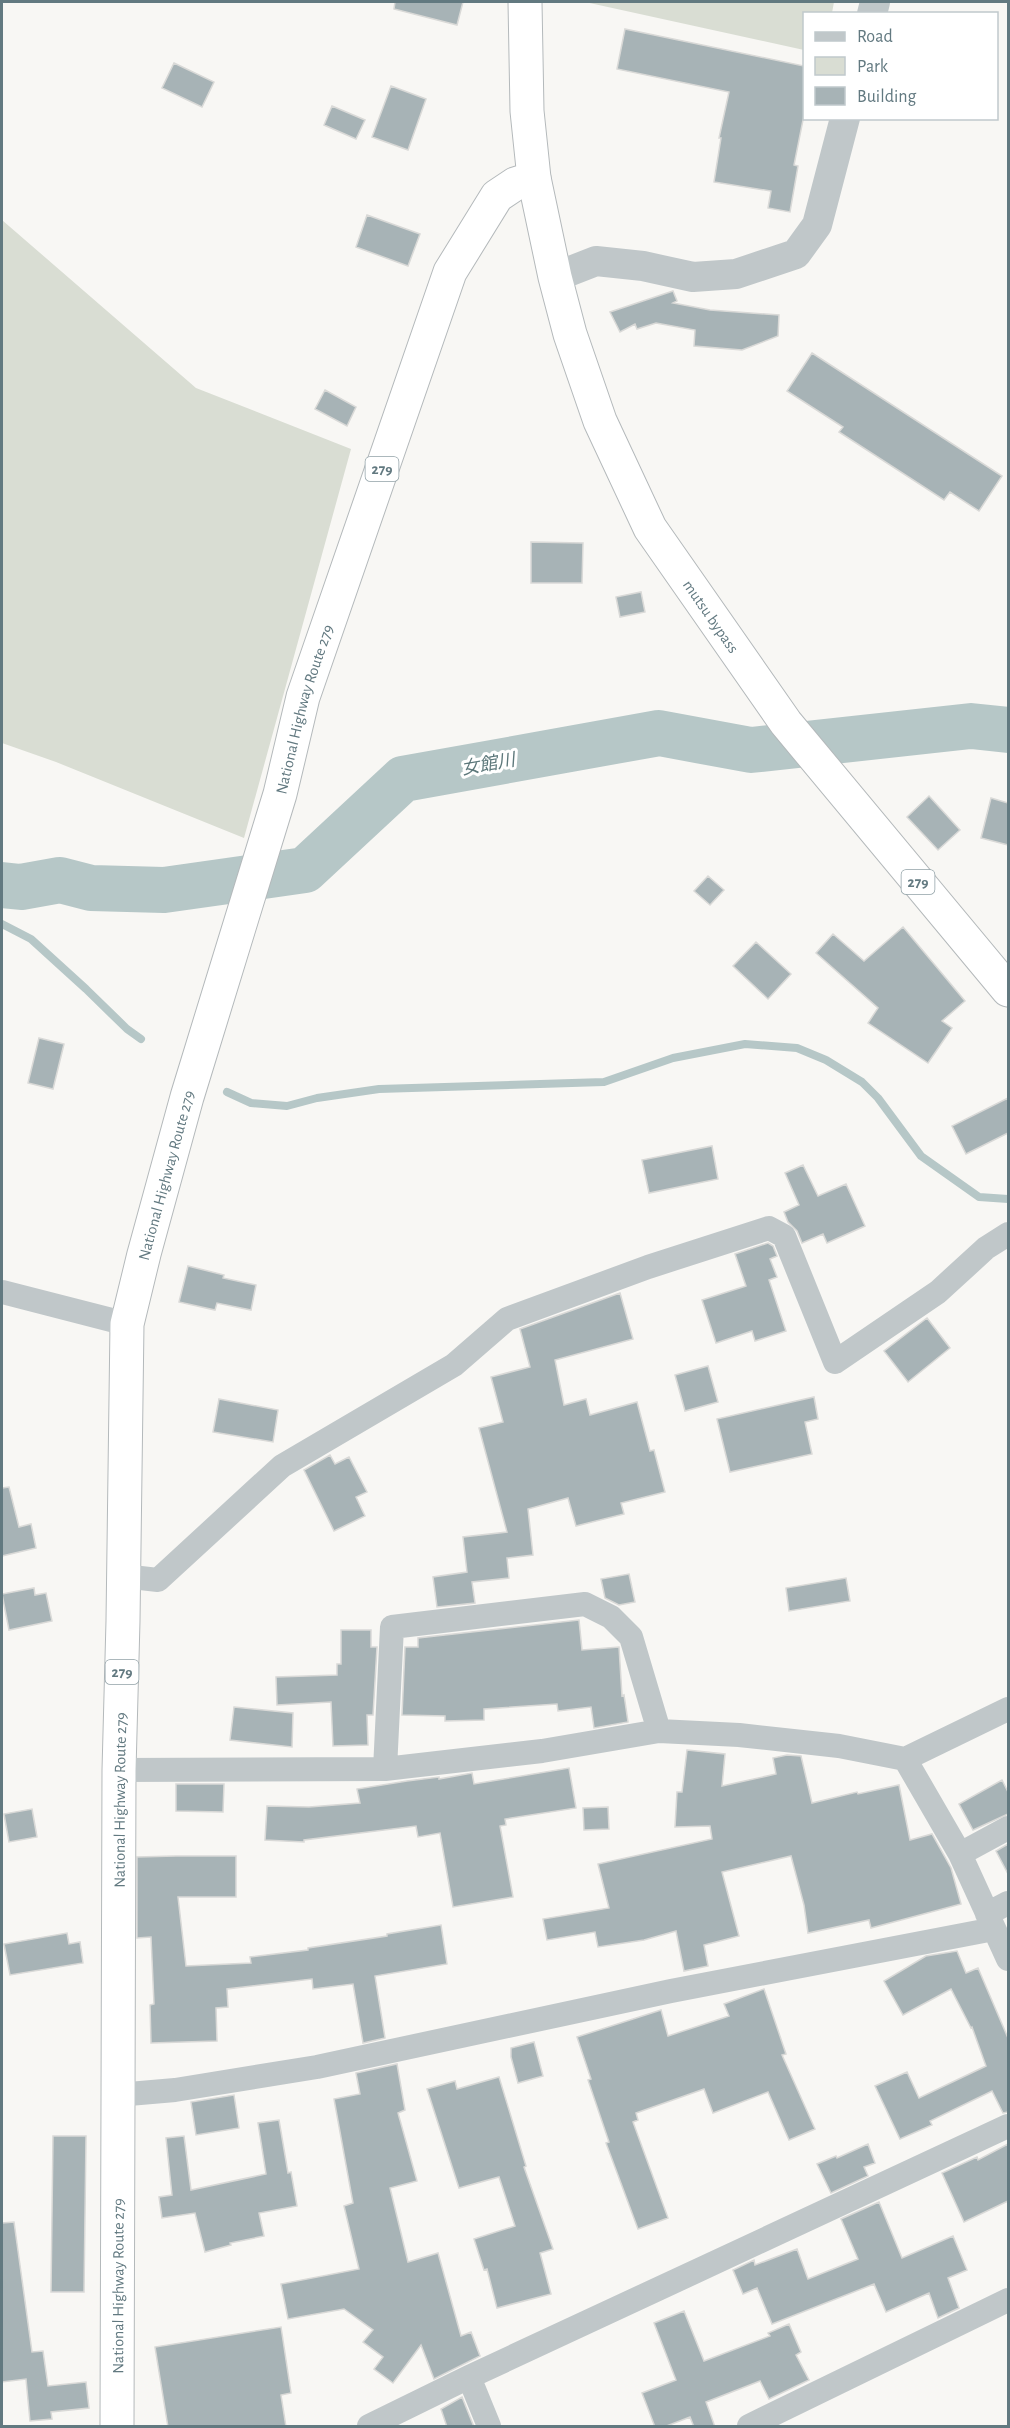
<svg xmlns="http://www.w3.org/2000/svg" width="1010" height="2428" font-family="'Alegreya Sans','Noto Sans JP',sans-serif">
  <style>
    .green { fill: #d9ddd3 }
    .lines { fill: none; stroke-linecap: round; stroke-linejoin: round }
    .stream { stroke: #b6c7c7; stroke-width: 8 }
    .river { stroke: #b6c7c7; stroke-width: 46 }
    .building { fill: #a7b3b6; stroke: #d9d9d7; stroke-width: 1.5 }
    .trunk-casing { stroke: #b4b9bb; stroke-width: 35 }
    .minor { stroke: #c0c7c9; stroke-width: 24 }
    .tertiary { stroke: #c0c7c9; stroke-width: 30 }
    .trunk { stroke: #fff; stroke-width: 33 }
    .labels { text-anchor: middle; stroke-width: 6; stroke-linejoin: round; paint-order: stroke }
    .shield { fill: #fff; stroke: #91a1a6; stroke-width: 1.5 }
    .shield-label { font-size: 15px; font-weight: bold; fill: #627980 }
    .street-label { font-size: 16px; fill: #627980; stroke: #fff }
    .water-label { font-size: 18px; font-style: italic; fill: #5d787b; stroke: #fff }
  </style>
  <rect width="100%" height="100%" fill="#f8f7f4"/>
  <path class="green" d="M 585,2 L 834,2 L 832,13 L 804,14 L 804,50 Z
    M 2,220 L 196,388 L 351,449 L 244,838 L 56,762 L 2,743 Z"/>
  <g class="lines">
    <path class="stream" d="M 2,924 L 31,939 L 86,989 L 127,1029 L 141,1039
      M 227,1092 L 251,1103 L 287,1106 L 317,1098 L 379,1089 L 604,1082 L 673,1058 L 745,1044 L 797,1048 L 826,1060 L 862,1082 L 878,1098 L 921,1156 L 979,1197 L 1008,1199"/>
    <path class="river" d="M 2,885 L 21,887 L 60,880 L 91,888 L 164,890 L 305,870 L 403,779 L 659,733 L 751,750 L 971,726 L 1008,730"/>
  </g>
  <path class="building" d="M 395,2 L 463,2 L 457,25 L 394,9 Z
    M 625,29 L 804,66 L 804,115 L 794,165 L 798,166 L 790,212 L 768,208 L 771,191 L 714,182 L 721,138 L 719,138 L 729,92 L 617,69 Z
    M 174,63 L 214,82 L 202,107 L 162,88 Z
    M 391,86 L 426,99 L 408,150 L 372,137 Z
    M 332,106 L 365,120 L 356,139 L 324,125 Z
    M 367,215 L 420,234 L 408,266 L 356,247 Z
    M 673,291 L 677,301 L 673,303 L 710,310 L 779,315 L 778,336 L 742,350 L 694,346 L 695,330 L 656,323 L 637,329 L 635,324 L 620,332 L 610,312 Z
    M 812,353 L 1002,476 L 979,511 L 950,492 L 944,500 L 839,432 L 843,427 L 787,391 Z
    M 325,390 L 356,407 L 347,426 L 315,409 Z
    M 531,542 L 583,543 L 582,583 L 531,583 Z
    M 641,592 L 645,612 L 620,617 L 616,597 Z
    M 929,796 L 960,830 L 938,850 L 907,817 Z
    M 991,798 L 1008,803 L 1008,845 L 981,838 Z
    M 708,876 L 724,890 L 710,905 L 694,891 Z
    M 903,927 L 965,1001 L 942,1021 L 952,1028 L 928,1063 L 868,1023 L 878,1008 L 816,953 L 833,934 L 864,961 Z
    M 756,942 L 791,974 L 768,999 L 733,966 Z
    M 39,1038 L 64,1044 L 53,1089 L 28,1083 Z
    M 1008,1098 L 1008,1133 L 966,1154 L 952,1126 Z
    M 712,1146 L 718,1179 L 649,1193 L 642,1160 Z
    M 803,1165 L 818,1196 L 846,1184 L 865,1226 L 827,1243 L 823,1234 L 802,1243 L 797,1231 L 788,1222 L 784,1212 L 799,1205 L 785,1173 Z
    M 768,1243 L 773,1246 L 777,1256 L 770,1259 L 777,1277 L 769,1280 L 786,1331 L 755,1341 L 752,1331 L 716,1343 L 702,1300 L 746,1286 L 735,1254 Z
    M 188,1266 L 224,1275 L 223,1278 L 256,1285 L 251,1310 L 217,1303 L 215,1310 L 179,1302 Z
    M 620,1293 L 633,1339 L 555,1360 L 564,1405 L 586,1399 L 590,1415 L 637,1402 L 650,1451 L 654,1450 L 665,1492 L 621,1503 L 624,1514 L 576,1526 L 568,1498 L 528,1509 L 533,1555 L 507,1558 L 509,1578 L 472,1582 L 475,1603 L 437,1607 L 433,1577 L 467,1572 L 463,1537 L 507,1532 L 479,1428 L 503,1422 L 491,1377 L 530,1367 L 520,1329 Z
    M 927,1318 L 950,1348 L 908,1382 L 884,1351 Z
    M 708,1366 L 718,1402 L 685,1411 L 675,1375 Z
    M 814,1397 L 818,1419 L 805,1422 L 812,1454 L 730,1472 L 717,1419 Z
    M 219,1399 L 278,1410 L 273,1442 L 213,1432 Z
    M 330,1455 L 335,1464 L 349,1457 L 367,1492 L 356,1497 L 365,1516 L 334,1531 L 304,1470 Z
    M 9,1487 L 19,1527 L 31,1524 L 36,1548 L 2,1556 L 2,1488 Z
    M 629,1574 L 635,1602 L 619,1605 L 605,1598 L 601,1579 Z
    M 846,1578 L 850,1601 L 789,1611 L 786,1588 Z
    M 34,1588 L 35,1595 L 46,1593 L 52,1621 L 9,1630 L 2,1594 Z
    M 579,1620 L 582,1650 L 619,1647 L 622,1696 L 624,1695 L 628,1722 L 594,1728 L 591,1707 L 558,1711 L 557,1704 L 484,1709 L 484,1720 L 445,1721 L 445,1716 L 402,1715 L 405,1647 L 418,1647 L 418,1638 Z
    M 341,1630 L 371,1630 L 371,1647 L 377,1647 L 373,1715 L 367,1715 L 368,1745 L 333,1746 L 331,1702 L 277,1705 L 276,1677 L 337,1675 L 337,1664 L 341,1664 Z
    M 234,1707 L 293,1713 L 292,1747 L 230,1740 Z
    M 687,1750 L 725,1754 L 722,1786 L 776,1774 L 773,1758 L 787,1755 L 801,1756 L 812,1803 L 857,1792 L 858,1794 L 899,1785 L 910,1840 L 932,1834 L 951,1868 L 961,1904 L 871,1928 L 869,1920 L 808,1933 L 804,1905 L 791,1856 L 722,1872 L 739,1936 L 704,1945 L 708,1966 L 684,1971 L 676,1931 L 644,1940 L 598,1947 L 595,1932 L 547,1940 L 543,1919 L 609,1908 L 598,1864 L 712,1839 L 710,1826 L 675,1827 L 677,1792 L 682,1792 Z
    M 569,1768 L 576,1808 L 505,1819 L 506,1825 L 500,1826 L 513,1897 L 453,1907 L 440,1833 L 418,1837 L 416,1826 L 304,1840 L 304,1842 L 265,1840 L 267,1806 L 309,1807 L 360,1803 L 357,1789 L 407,1781 L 439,1777 L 439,1779 L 472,1773 L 474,1784 Z
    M 1002,1780 L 1008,1792 L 1008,1814 L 973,1830 L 959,1804 Z
    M 176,1784 L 224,1784 L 223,1812 L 176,1811 Z
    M 608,1807 L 609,1829 L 584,1830 L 583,1808 Z
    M 32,1809 L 37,1837 L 9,1842 L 4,1814 Z
    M 1008,1844 L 1008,1874 L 996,1851 Z
    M 176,1856 L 236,1856 L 236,1897 L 178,1897 L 186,1966 L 251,1963 L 250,1957 L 308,1950 L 308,1948 L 387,1936 L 387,1934 L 441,1925 L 447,1964 L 375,1976 L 385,2038 L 363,2043 L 353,1984 L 313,1989 L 312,1979 L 227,1989 L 228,2007 L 216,2008 L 217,2041 L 151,2043 L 150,2005 L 154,2004 L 151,1937 L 137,1938 L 137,1857 Z
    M 67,1933 L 69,1944 L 80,1942 L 83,1963 L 10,1975 L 4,1944 Z
    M 957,1951 L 966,1973 L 978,1968 L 1008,2038 L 1008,2112 L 1003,2113 L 992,2091 L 930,2121 L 932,2125 L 900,2139 L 875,2086 L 907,2072 L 919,2098 L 986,2066 L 972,2027 L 971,2028 L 951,1989 L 903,2015 L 884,1981 L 926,1956 Z
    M 764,1989 L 786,2054 L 782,2055 L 815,2129 L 789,2140 L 768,2092 L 713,2113 L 704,2089 L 636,2113 L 638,2120 L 633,2122 L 668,2218 L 638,2229 L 606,2143 L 609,2142 L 588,2080 L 591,2079 L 577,2037 L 661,2010 L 668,2036 L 729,2016 L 724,2004 Z
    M 534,2042 L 543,2076 L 518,2083 L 511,2057 L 511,2048 Z
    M 397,2064 L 405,2110 L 398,2113 L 417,2181 L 390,2188 L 408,2262 L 438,2253 L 461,2336 L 471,2332 L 480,2356 L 434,2379 L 421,2345 L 393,2383 L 374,2369 L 383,2357 L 363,2342 L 373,2330 L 344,2309 L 288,2319 L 281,2284 L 359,2269 L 344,2206 L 353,2203 L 334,2099 L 360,2094 L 356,2073 Z
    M 499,2077 L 526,2166 L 524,2167 L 553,2249 L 540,2253 L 551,2294 L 497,2308 L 487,2269 L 484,2270 L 474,2239 L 515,2226 L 499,2177 L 459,2188 L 427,2089 L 455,2081 L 457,2089 Z
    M 234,2095 L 239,2128 L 196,2135 L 191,2102 Z
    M 279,2120 L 288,2173 L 291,2172 L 297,2206 L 259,2213 L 264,2236 L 230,2243 L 231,2245 L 205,2252 L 195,2213 L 162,2218 L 159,2197 L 172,2195 L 166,2138 L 184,2136 L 191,2190 L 266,2174 L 258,2123 Z
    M 53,2136 L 86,2136 L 84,2292 L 51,2292 Z
    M 868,2144 L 875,2163 L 864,2167 L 868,2176 L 831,2193 L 817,2164 L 836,2156 L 837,2158 Z
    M 1008,2144 L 1008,2201 L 964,2222 L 942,2173 L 977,2157 L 978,2160 Z
    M 879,2202 L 902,2258 L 953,2236 L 967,2270 L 948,2278 L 959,2308 L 938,2318 L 929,2293 L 886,2312 L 874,2284 L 772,2324 L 757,2288 L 743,2294 L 733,2270 L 754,2260 L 755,2265 L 797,2249 L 808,2279 L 858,2259 L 841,2219 Z
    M 14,2222 L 32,2352 L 43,2351 L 48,2386 L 86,2382 L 89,2408 L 51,2412 L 52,2419 L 30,2421 L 26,2379 L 2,2382 L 2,2223 Z
    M 684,2311 L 704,2361 L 770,2336 L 768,2333 L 789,2324 L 801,2352 L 796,2355 L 809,2380 L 769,2399 L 760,2381 L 706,2402 L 715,2427 L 694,2427 L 690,2417 L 664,2427 L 655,2427 L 642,2393 L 676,2380 L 654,2323 Z
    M 281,2327 L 291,2393 L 281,2395 L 286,2427 L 168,2427 L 155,2347 Z
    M 462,2397 L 474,2427 L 447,2427 L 441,2409 Z"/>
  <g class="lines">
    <g class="trunk-casing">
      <g id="trunk">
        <path id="s1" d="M 525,2 L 527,111 L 534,178 L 555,277 L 570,334 L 600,421 L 650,528 L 786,723 L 1008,990"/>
        <path id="s2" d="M 117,2426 L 119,1770 L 123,1621 L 127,1324 L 144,1254 L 187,1097 L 280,794 L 303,697 L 450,272 L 497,196 L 515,184 L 534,178"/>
      </g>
    </g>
    <path class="minor" d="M 2,1292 L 127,1324
      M 123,1576 L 158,1580 L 282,1466 L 454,1365 L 507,1319 L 648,1267 L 769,1228 L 784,1236 L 835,1362 L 938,1292 L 986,1248 L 1008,1234
      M 905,1759 L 960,1854 L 1008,1959
      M 385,1769 L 392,1627 L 585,1604 L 611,1617 L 631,1637 L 659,1731
      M 119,1770 L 385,1769 L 542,1751 L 659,1731 L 739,1735 L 839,1746 L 905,1759 L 1008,1709
      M 960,1854 L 1008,1828
      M 987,1914 L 1008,1903
      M 117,2095 L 175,2090 L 317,2067 L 671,1991 L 994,1929
      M 469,2377 L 489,2426
      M 369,2426 L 469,2377 L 1008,2126
      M 749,2426 L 1008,2300"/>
    <path class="tertiary" d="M 872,14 L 875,2
      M 555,277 L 596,261 L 643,266 L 693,277 L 736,274 L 796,254 L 817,225 L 845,118"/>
    <use href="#trunk" class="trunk"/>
  </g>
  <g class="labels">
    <g class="shield">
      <rect x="365.5" y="457" width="33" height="24" rx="4.5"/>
      <rect x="901.5" y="870" width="33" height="24" rx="4.5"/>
      <rect x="105.5" y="1660" width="33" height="24" rx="4.5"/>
    </g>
    <g class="shield-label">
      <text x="382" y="474">279</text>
      <text x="918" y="887">279</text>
      <text x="122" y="1677">279</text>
    </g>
    <g class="street-label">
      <text dy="6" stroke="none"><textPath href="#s1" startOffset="654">mutsu bypass</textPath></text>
      <text dy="6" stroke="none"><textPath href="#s2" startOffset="1742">National Highway Route 279</textPath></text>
      <text dy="6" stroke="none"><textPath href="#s2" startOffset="1256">National Highway Route 279</textPath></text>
      <text dy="6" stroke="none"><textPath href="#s2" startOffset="626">National Highway Route 279</textPath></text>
      <text dy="6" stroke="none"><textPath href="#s2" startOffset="140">National Highway Route 279</textPath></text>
    </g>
    <g class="water-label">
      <text transform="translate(488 764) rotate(-10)" y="6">女館川</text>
    </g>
  </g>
  <rect width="1010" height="2428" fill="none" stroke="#627980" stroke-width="6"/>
  <rect x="803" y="12" width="195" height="108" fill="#ffffff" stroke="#c0c9cc" stroke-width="1.5"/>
  <rect x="815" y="32" width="30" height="9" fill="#c0c7c9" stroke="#c0c9cc" stroke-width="1.5"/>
  <text x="857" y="42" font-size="18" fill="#627980">Road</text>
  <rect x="815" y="57" width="30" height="18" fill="#d9ddd3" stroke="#c0c9cc" stroke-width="1.5"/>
  <text x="857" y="72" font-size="18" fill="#627980">Park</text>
  <rect x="815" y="87" width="30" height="18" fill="#a7b3b6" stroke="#c0c9cc" stroke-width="1.5"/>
  <text x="857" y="102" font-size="18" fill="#627980">Building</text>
</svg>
